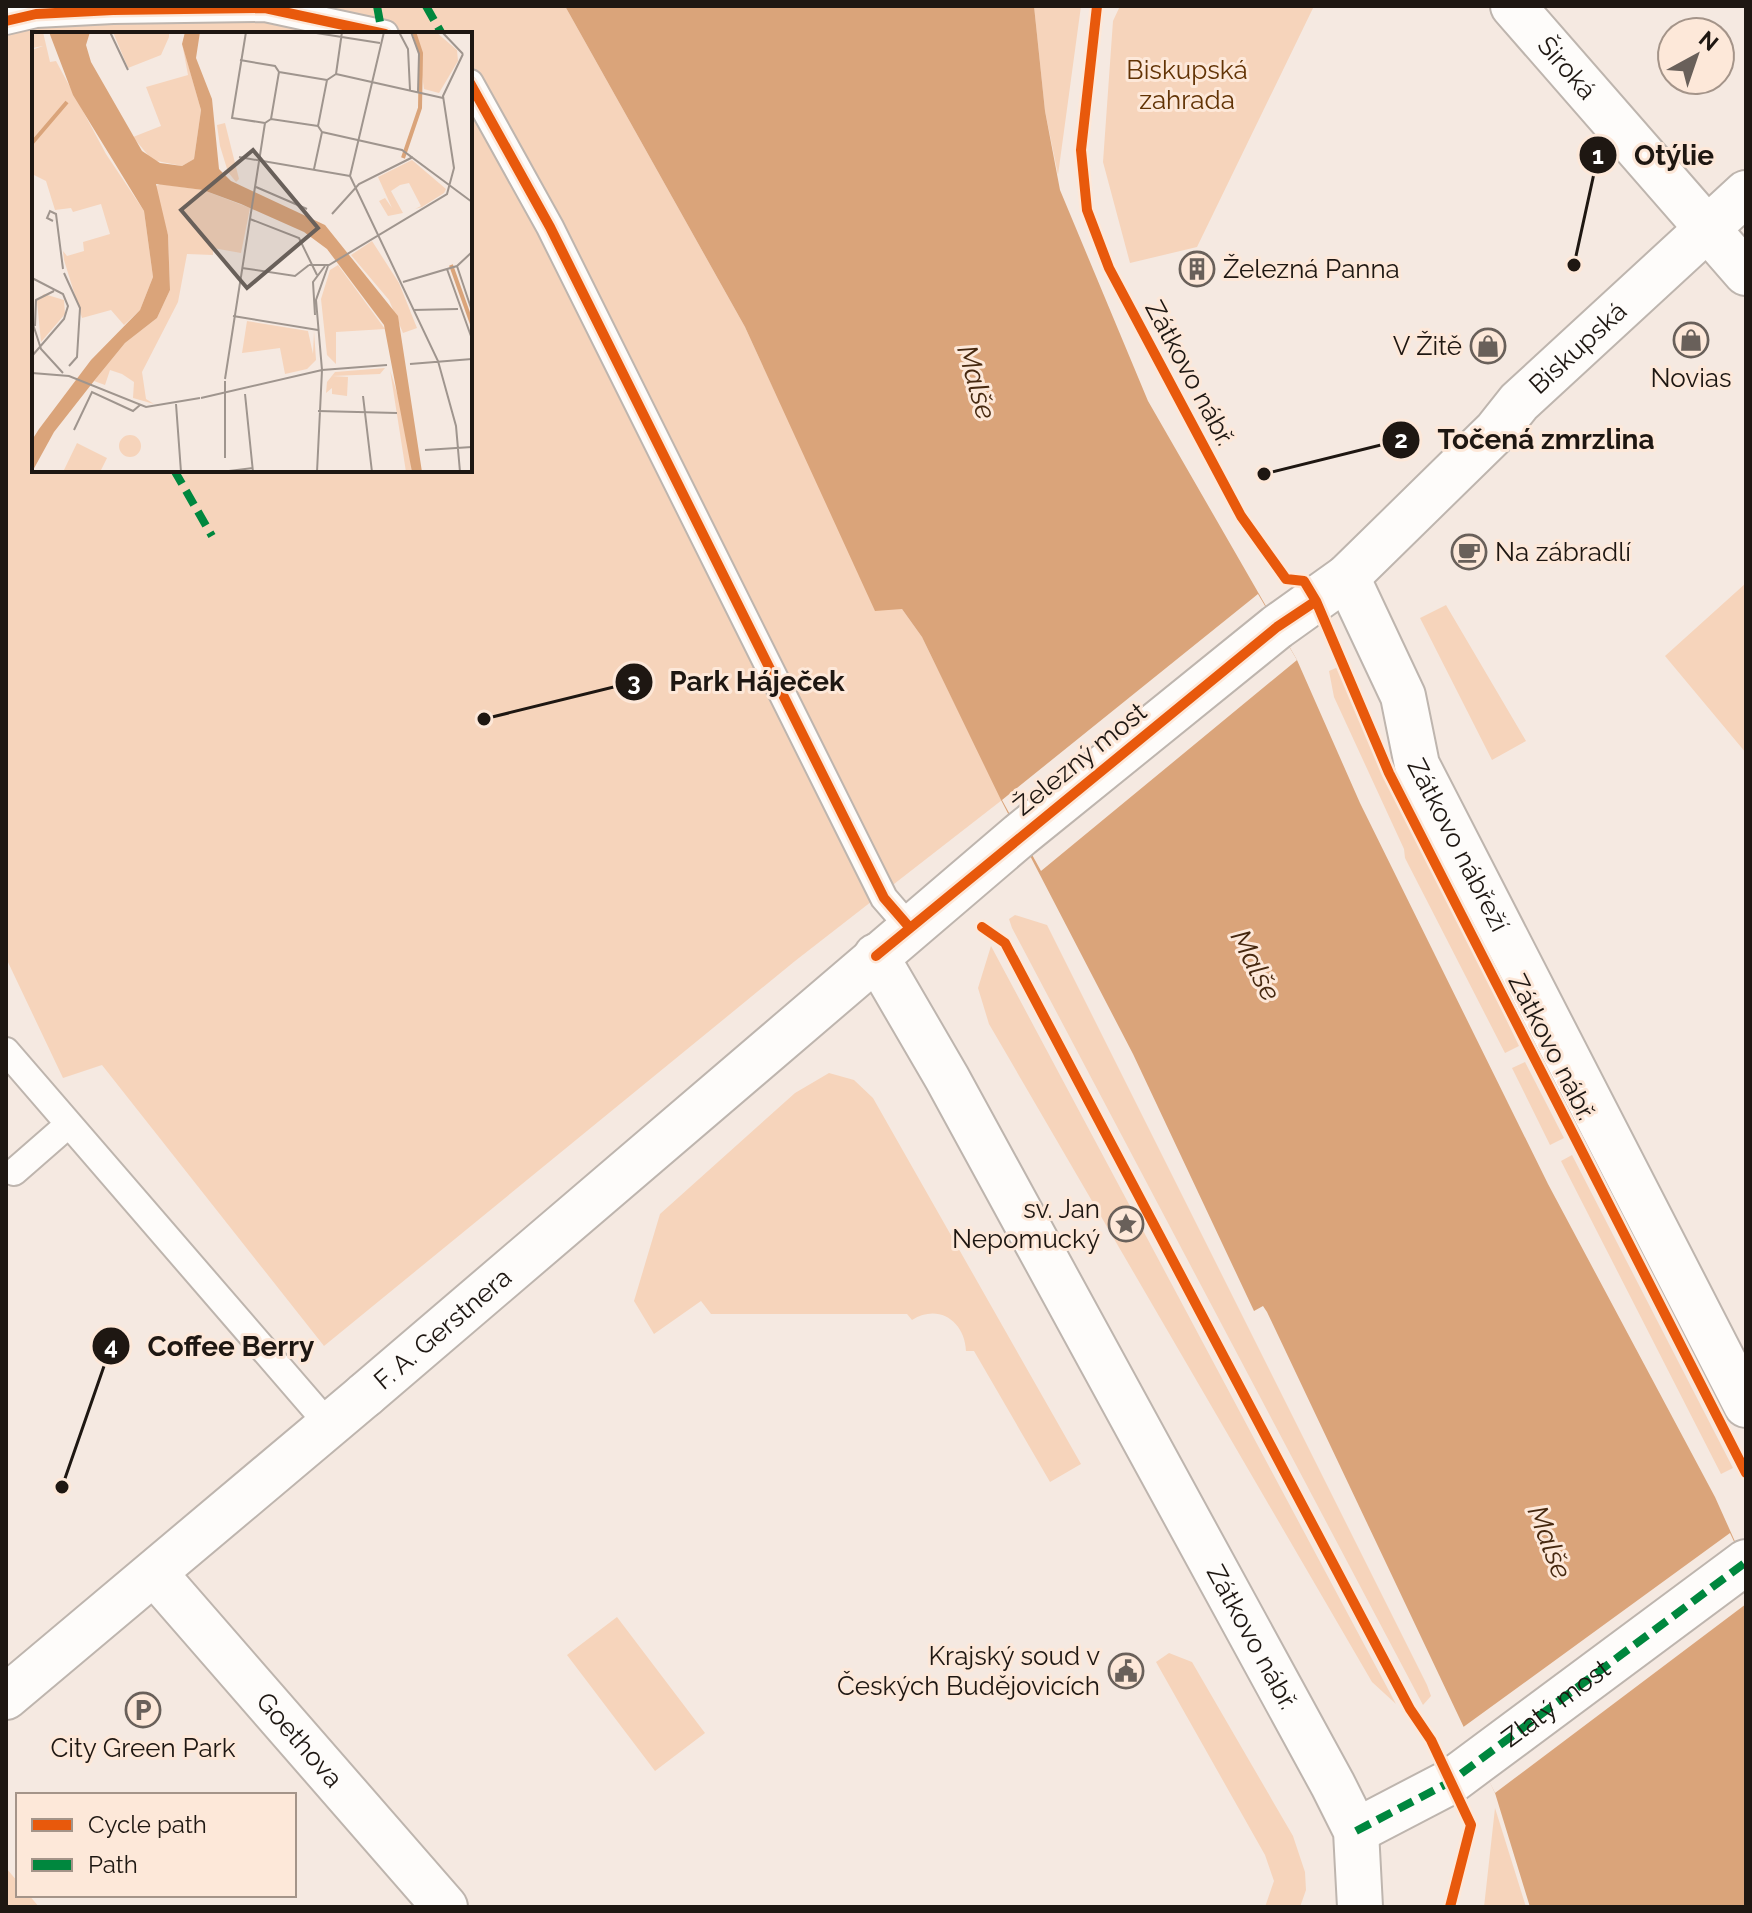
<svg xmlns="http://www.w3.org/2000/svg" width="1752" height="1913" font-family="Raleway,sans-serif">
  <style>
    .green { fill: #f6d4bb; fill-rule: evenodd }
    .water { fill: #daa47a }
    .pier { fill: #f5e9e1 }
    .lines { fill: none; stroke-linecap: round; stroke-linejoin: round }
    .lane-casing { stroke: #beb5ae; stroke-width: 30 }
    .street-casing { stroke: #beb5ae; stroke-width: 48 }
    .secondary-casing { stroke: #beb5ae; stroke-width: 48 }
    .lane { stroke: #fefcfa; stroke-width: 26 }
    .street { stroke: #fefcfa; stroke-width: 44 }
    .secondary { stroke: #fefcfa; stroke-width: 44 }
    .quiet { stroke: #00873e; stroke-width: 8; stroke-dasharray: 16 8; stroke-linecap: butt }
    .cycleway-casing { stroke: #fde8d9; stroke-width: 15 }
    .cycleway { stroke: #e8590c; stroke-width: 10 }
    .labels { text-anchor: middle; stroke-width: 6; stroke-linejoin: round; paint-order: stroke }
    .street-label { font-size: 26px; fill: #1e1712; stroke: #fde8d9 }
    .park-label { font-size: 26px; fill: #623305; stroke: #fde8d9 }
    .poi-label { font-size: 26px; fill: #1e1712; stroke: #fde8d9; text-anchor: end }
    .water-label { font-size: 28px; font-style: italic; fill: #46280f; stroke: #fde8d9 }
    .inset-river { fill: none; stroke: #daa47a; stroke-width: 4 }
    .inset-road { fill: none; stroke: #9f958e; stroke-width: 2 }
    .view { fill: #69605a; fill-opacity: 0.15; stroke: #69605a; stroke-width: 4 }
    .inset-edge { fill: none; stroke: #1e1712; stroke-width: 4 }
    .leader { fill: none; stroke: #1e1712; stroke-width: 3 }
    .callout-dot { fill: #1e1712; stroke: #fde8d9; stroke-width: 3 }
    .mark-label { font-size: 24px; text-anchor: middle; font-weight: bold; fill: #fff }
    .callout-label { font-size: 28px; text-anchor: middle; font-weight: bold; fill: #1e1712; stroke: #fde8d9; stroke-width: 6; stroke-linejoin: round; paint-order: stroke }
  </style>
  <rect width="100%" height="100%" fill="#f5e9e1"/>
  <path class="green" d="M 6,6 L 565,6 L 745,327 L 775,392 L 902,609 L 922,637 L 1002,800 L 795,961 L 324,1346 L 102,1065 L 63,1078 L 6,958 ZM 34,34 L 470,34 L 470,470 L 34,470 Z
    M 1034,6 L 1081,6 L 1058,175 L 1045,111 Z
    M 1120,6 L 1314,6 L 1197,247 L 1130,263 L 1103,162 L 1113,21 Z
    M 1746,583 L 1746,753 L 1665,656 Z
    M 1446,605 L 1526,741 L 1492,760 L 1420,618 Z
    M 1338,667 L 1519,1046 L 1505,1053 L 1405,858 L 1404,849 L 1334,697 L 1329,671 Z
    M 1015,915 L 1047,925 L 1427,1685 L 1431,1696 L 1423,1705 L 1012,928 L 1009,919 Z
    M 991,946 L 1396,1704 L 1372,1682 L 989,1024 L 978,988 Z
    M 1525,1062 L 1564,1138 L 1550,1145 L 1512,1068 Z
    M 829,1073 L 854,1080 L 873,1098 L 1081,1464 L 1050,1482 L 974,1351 L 966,1351 C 965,1322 939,1303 912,1320 L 907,1314 L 711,1314 L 701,1301 L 654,1334 L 634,1301 L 660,1214 L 795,1093 Z
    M 1572,1155 L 1733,1468 L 1721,1474 L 1561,1161 Z
    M 617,1617 L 705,1733 L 655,1771 L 567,1655 Z
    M 1169,1653 L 1192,1662 L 1293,1836 L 1305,1872 L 1306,1890 L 1300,1907 L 1265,1907 L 1274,1881 L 1265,1855 L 1156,1662 Z
    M 1495,1808 L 1526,1907 L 1484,1907 Z
    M 6,1868 L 18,1882 L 18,1895 L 29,1895 L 39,1907 L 6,1907 Z"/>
  <path class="water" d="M 565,6 L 1034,6 L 1045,111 L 1060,190 L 1148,401 L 1297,660 L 1360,803 L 1548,1184 L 1715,1497 L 1746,1566 L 1746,1907 L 1530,1907 L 1495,1793 L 1267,1312 L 1263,1306 L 1254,1311 L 1133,1054 L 1001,800 L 922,637 L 902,609 L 875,611 L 745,327 Z"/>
  <path class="pier" d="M 1258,594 L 1297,660 L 1041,871 L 1002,800 Z
    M 1730,1533 L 1746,1567 L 1746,1604 L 1495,1793 L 1462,1728 Z"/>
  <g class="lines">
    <g class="lane-casing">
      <path id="lane" d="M 6,21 L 36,14 L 113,10 L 265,8 L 385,34
        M 470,83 L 550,227 L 884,898 L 910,928
        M 6,1051 L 329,1425
        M 14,1172 L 69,1124"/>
    </g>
    <g class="street-casing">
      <g id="street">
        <path id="s1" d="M 1513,6 L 1746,273"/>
        <path id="s2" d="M 1347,577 L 1403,696 L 1417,765 L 1746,1405"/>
        <path id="s3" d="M 876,956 L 947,1078 L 1333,1785 L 1356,1831 L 1360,1907"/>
        <path id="s4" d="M 365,1395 L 1020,835 L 1277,627 L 1347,577 L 1496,431 L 1519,402 L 1746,193"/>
        <path id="s5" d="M 155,1574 L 445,1907"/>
        <path id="s6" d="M 1356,1831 L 1450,1782 L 1746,1562"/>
      </g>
    </g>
    <g class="secondary-casing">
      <path id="secondary" d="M 6,1697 L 365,1395"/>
    </g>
    <use href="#lane" class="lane"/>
    <use href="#street" class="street"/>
    <use href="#secondary" class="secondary"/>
    <path class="quiet" d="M 377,6 L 382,33
      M 426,6 L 442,34
      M 174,470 L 212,536
      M 1356,1831 L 1450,1782 L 1746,1562"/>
    <g class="cycleway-casing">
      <path id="cycleway" d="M 1097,6 L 1081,150 L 1087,210 L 1109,268 L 1241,516 L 1286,579 L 1304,581 L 1316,601 L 1389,773 L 1746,1473
        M 6,21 L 36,14 L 113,10 L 265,8 L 385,34
        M 470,83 L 550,227 L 884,898 L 910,928
        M 982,927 L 1005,943 L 1410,1709 L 1431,1740 L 1471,1825 L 1450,1907
        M 876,956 L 1277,627 L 1316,601"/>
    </g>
    <use href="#cycleway" class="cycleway"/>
  </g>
  <defs>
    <g id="building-ring" transform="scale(1.8)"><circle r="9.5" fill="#fde8d9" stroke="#69605a" stroke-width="1.5"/><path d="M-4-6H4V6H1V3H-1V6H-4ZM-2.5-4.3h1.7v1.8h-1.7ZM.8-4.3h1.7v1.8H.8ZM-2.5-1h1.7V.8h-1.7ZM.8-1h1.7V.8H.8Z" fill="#69605a"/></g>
    <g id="shop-ring" transform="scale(1.8)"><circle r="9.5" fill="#fde8d9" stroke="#69605a" stroke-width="1.5"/><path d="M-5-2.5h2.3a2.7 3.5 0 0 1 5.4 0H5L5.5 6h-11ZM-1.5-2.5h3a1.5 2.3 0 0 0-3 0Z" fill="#69605a"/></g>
    <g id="cafe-ring" transform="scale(1.8)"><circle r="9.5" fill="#fde8d9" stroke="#69605a" stroke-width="1.5"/><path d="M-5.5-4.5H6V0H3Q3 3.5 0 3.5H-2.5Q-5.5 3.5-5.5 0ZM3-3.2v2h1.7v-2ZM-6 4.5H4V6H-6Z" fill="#69605a"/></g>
    <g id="sight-ring" transform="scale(1.8)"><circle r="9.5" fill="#fde8d9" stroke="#69605a" stroke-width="1.5"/><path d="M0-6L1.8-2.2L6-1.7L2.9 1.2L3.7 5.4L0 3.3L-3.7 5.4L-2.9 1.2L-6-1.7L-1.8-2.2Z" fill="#69605a"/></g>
    <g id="civic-ring" transform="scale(1.8)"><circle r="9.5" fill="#fde8d9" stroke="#69605a" stroke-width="1.5"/><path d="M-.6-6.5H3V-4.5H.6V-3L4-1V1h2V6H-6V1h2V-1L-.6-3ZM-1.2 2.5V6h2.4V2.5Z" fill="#69605a"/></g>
    <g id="parking-ring" transform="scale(1.8)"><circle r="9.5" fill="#fde8d9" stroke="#69605a" stroke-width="1.5"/><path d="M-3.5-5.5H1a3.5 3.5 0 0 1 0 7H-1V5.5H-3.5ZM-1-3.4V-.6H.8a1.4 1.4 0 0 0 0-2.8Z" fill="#69605a"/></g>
  </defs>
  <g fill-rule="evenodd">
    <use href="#building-ring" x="1197" y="269"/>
    <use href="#shop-ring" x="1691" y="340"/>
    <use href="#shop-ring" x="1488" y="346"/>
    <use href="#cafe-ring" x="1469" y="552"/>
    <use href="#sight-ring" x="1126" y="1224"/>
    <use href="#civic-ring" x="1126" y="1671"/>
    <use href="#parking-ring" x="143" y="1710"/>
  </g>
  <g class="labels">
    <g class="street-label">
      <text dy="9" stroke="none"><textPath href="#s1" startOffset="82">Široká</textPath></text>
      <text dy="9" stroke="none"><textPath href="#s4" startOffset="1604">Biskupská</textPath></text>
      <text transform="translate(1190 373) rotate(62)" y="9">Zátkovo nábř.</text>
      <text transform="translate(1080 759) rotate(-39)" y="9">Železný most</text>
      <text dy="9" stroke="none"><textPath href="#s2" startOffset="292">Zátkovo nábřeží</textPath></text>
      <text transform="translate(1552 1047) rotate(63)" y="9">Zátkovo nábř.</text>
      <text dy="9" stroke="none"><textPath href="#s4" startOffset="102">F. A. Gerstnera</textPath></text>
      <text dy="9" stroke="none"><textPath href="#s3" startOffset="778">Zátkovo nábř.</textPath></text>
      <text dy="9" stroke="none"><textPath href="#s6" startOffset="238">Zlatý most</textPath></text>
      <text dy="9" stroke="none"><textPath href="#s5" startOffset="220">Goethova</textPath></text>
    </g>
    <g class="park-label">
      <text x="1187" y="79">Biskupská<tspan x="1187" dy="30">zahrada</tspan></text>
    </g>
    <g class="poi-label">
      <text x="1223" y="278" text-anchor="start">Železná Panna</text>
      <text x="1462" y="355">V Žitě</text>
      <text x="1691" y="387" text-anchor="middle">Novias</text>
      <text x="1495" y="561" text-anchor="start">Na zábradlí</text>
      <text x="1100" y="1218">sv. Jan<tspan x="1100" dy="30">Nepomucký</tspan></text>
      <text x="1100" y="1665">Krajský soud v<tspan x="1100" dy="30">Českých Budějovicích</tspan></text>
      <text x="143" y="1757" text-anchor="middle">City Green Park</text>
    </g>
    <g class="water-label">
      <text transform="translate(977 382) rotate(74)" y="10">Malše</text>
      <text transform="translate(1256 965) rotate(63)" y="10">Malše</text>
      <text transform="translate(1550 1542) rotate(69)" y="10">Malše</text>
    </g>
  </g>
  <g transform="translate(32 32)">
    <rect width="440" height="440" fill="#f5e9e1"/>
    <path d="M 0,0 L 11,0 L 18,30 L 24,29 L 74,122 L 112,179 L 121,245 L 108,278 L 92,293 L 79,278 L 50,286 L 32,228 L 31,219 L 35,224 L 52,219 L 51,210 L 78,202 L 69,172 L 41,180 L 39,176 L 23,178 L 14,149 L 0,142 L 0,18 L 11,14 L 0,16 ZM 81,0 L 137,0 L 137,5 L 129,23 L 96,36 ZM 384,0 L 404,0 L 425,18 L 426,29 L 407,61 L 392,57 ZM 150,11 L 169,78 L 162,127 L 150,134 L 120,128 L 101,105 L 129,94 L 114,55 L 156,43 ZM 193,91 L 207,147 L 204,150 L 196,140 L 188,114 L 185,93 ZM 380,128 L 414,157 L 412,161 L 390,175 L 383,177 L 389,174 L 377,151 L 368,153 L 359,159 L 371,181 L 356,184 L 347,169 L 353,166 L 360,176 L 346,145 ZM 128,152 L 171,158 L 218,176 L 209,221 L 181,216 L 181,223 L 155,222 L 146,270 L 110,340 L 114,367 L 122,372 L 101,366 L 102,350 L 90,342 L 78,338 L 73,353 L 62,349 L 93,311 L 125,286 L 138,258 L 136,203 L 122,155 ZM 340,209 L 367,251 L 385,296 L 371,301 L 357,268 L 319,223 ZM 306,233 L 353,297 L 304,300 L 304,332 L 295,323 L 289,267 L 298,238 ZM 12,262 L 32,268 L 33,282 L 9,310 L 5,269 ZM 215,289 L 276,299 L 281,322 L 282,299 L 284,328 L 275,337 L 253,342 L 248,316 L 210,321 ZM 353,336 L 348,342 L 300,344 L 316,345 L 315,364 L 300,362 L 300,356 L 294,361 L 295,350 L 303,340 ZM 358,338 L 375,394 L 380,440 L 374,440 ZM87 414a11 11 0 1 1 22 0a11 11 0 1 1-22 0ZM 45,411 L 75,426 L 68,440 L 31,440 Z" fill="#f6d4bb"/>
    <path d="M 17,0 L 58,0 L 54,13 L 59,30 L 110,119 L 128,131 L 150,134 L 162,127 L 169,78 L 150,12 L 153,0 L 168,0 L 164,26 L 180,67 L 187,137 L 199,149 L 293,193 L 366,284 L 390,440 L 380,440 L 352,293 L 295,217 L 272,200 L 209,172 L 171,158 L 124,152 L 136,203 L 138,258 L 125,286 L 93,311 L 62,349 L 22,400 L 0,440 L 0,408 L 7,397 L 59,328 L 108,278 L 121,245 L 112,179 L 41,63 Z" fill="#daa47a"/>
    <path class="inset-river" d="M 0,111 L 35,70M 371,126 L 388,76 L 389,21 L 382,0M 419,233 L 440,292"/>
    <path class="inset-road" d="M 78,0 L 96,38M 214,0 L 200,86 L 233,91M 278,0 L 348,11M 367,0 L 376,17 L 378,58M 379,0 L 387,22 L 386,60M 410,0 L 431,22M 208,28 L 243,34 L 247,40 L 239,87M 247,40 L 295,48M 304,42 L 411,66M 304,42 L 310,0M 233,91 L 239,87 L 286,94M 290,100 L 370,118 L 440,170M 290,100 L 286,94 L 295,48 L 304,42M 207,125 L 318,144M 282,137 L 290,100M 318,144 L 406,329 L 424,394 L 428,440M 318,144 L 352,0M 224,155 L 275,177M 300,182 L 327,152 L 381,125M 218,187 L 267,206 L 285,243M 21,189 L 15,186 L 18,179 L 24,182 L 31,237M 277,233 L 297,233 L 415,162 L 422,136 L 411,64 L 431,22M 425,234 L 440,279M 210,236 L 263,244 L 277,233M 415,237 L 440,307M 32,241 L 48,276 L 45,325 L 37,334M 0,246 L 31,262 L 36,274 L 32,287 L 0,324M 371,250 L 425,234 L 440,220M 381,278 L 426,277M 283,283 L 281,250 L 293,234M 201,284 L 286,298M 0,289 L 9,317 L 31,341M 3,294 L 4,268 L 22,259M 378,332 L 440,327M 0,341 L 37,344 L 114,375 L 168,366M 193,347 L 233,91M 193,349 L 193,426M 213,362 L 221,440M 331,364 L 340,440M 169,366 L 290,338 L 355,333M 144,372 L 149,440M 286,379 L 365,381M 42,398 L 60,360 L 101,379 L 108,373M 393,418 L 440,415M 189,440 L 221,436M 285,440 L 290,338 L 284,268 L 296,234"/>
    <path class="view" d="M 221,118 L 286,196 L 215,256 L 149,178 Z"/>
    <rect width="440" height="440" class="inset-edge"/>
  </g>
  <path class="leader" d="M1574 265L1598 155M1264 474L1401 440M484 719L634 682M62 1487L111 1346"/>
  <g class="callout-dot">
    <circle cx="1574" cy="265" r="8"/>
    <circle cx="1264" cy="474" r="8"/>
    <circle cx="484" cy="719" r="8"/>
    <circle cx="62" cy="1487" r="8"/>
    <circle cx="1598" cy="155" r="20"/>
    <circle cx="1401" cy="440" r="20"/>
    <circle cx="634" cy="682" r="20"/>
    <circle cx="111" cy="1346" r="20"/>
  </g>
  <g class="mark-label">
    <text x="1598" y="164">1</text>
    <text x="1401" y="448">2</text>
    <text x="634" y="690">3</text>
    <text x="111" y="1355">4</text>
  </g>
  <g class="callout-label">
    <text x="1674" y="165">Otýlie</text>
    <text x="1546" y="449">Točená zmrzlina</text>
    <text x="757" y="691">Park Háječek</text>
    <text x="231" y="1356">Coffee Berry</text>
  </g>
  <rect width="1752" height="1913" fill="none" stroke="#1e1712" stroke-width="16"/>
  <rect x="16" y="1793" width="280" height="104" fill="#fde8d9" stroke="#a49489" stroke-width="2"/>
  <rect x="32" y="1819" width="40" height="12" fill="#e8590c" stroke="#a49489" stroke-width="2"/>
  <text x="88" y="1833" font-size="24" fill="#1e1712">Cycle path</text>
  <rect x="32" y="1859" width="40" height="12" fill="#00873e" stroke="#a49489" stroke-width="2"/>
  <text x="88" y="1873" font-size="24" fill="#1e1712">Path</text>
  <g transform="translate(1696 56) rotate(40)"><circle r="38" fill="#fde8d9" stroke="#a49489" stroke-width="2"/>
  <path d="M0-6L14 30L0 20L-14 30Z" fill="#69605a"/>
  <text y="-12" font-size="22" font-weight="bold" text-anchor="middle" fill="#1e1712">N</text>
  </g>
</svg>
